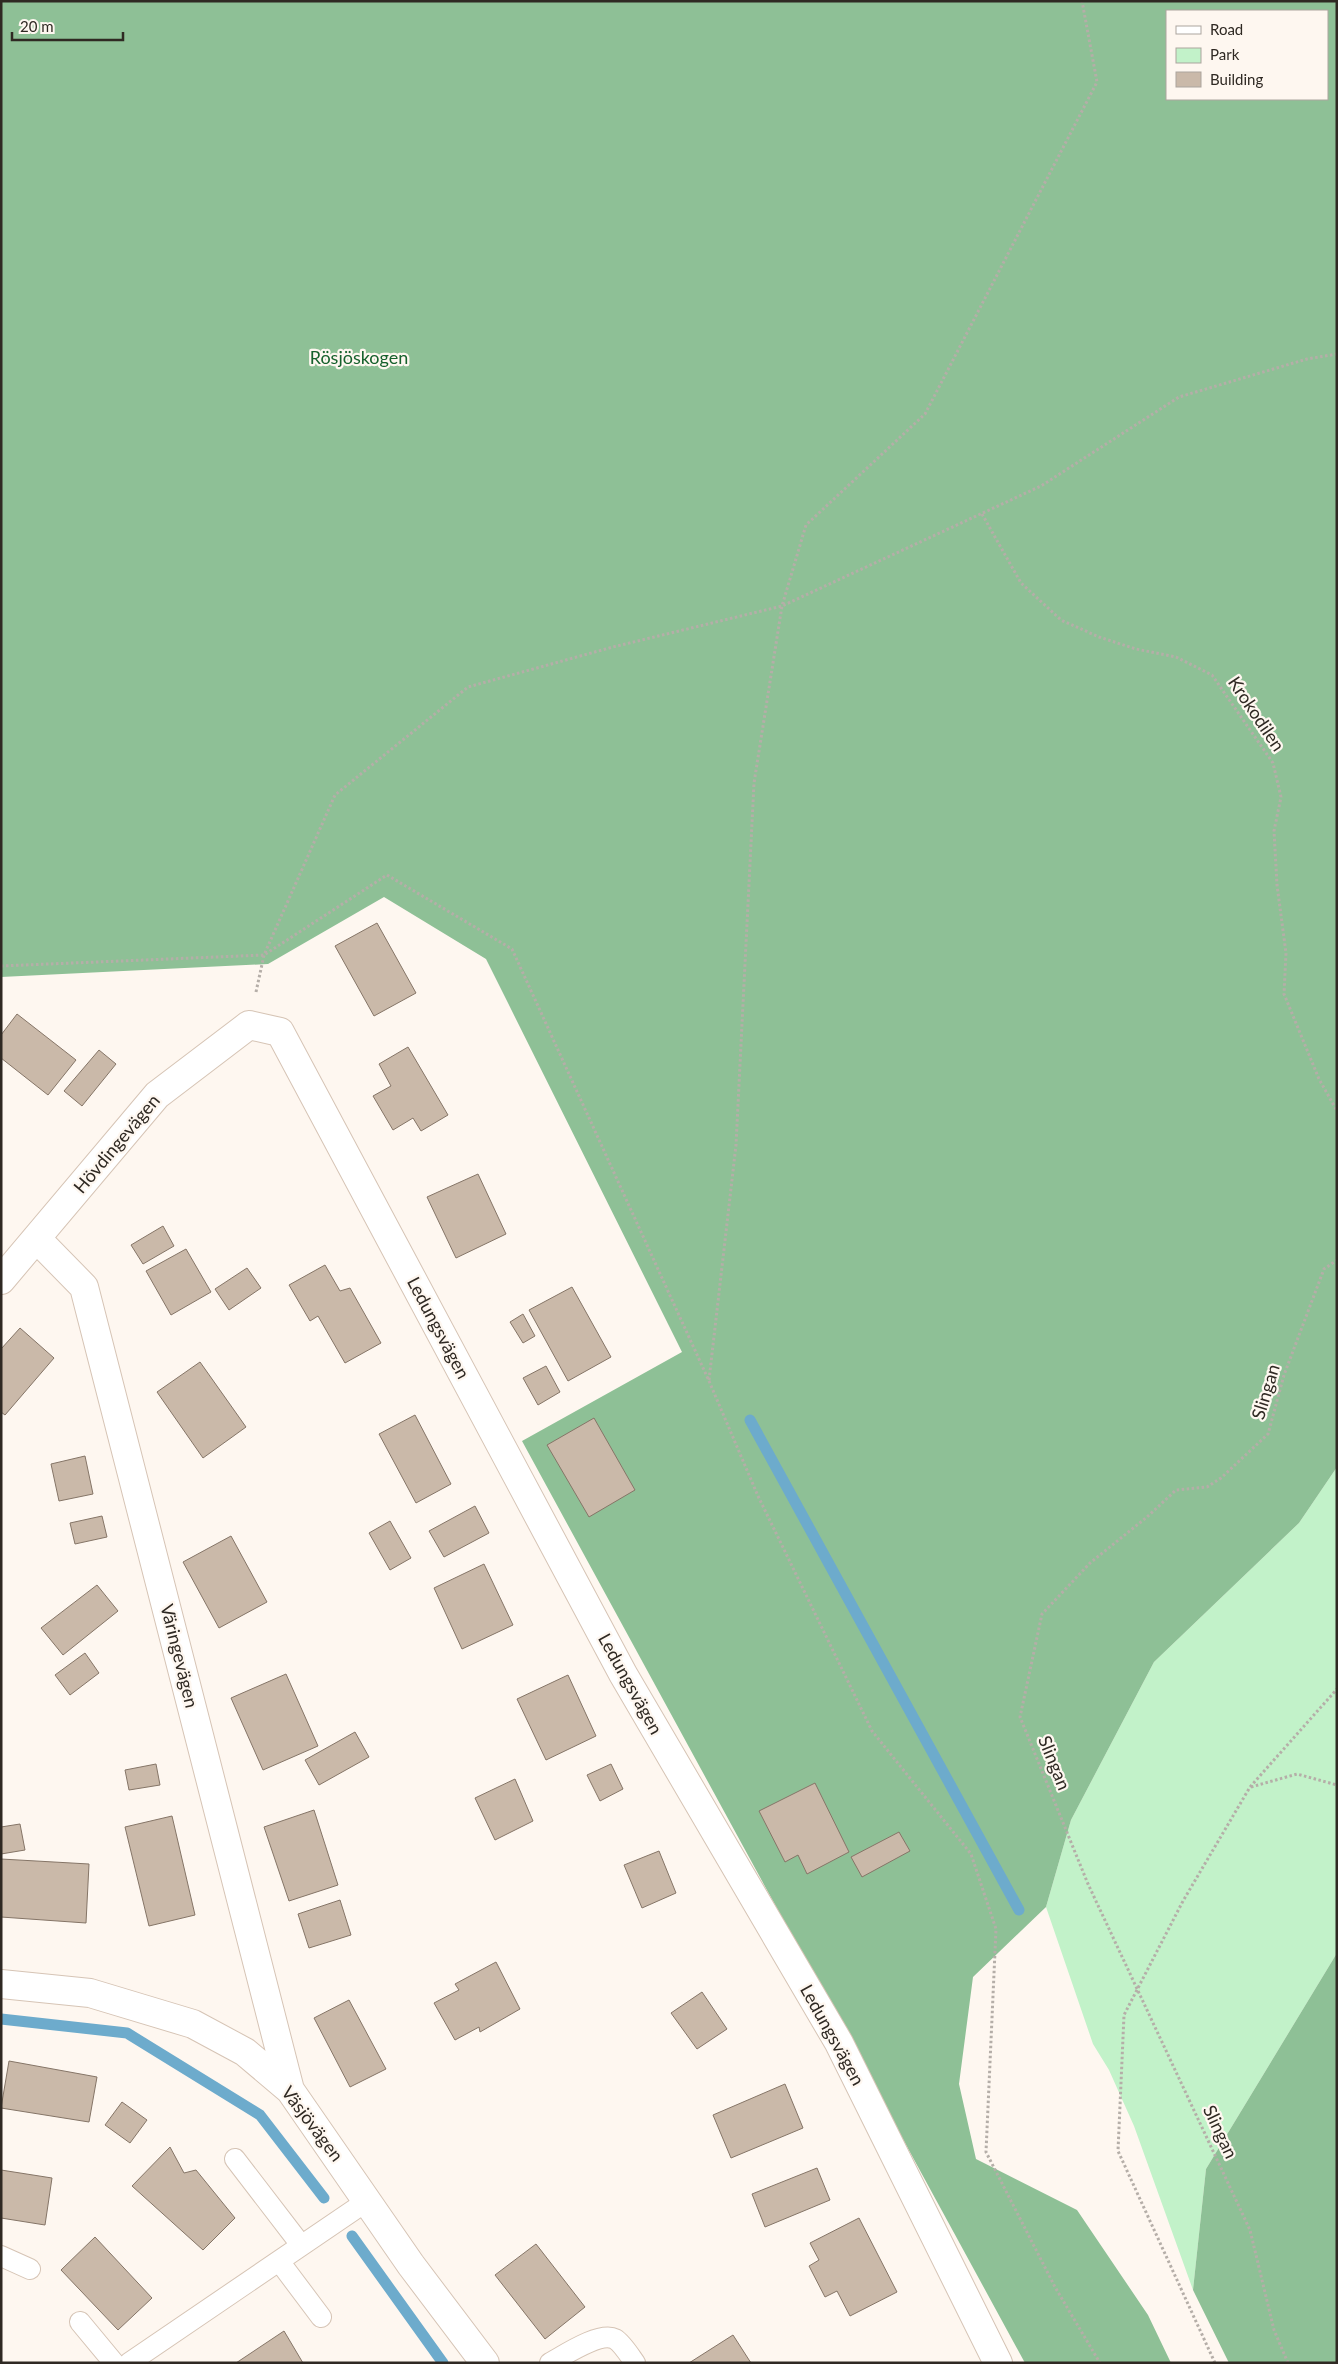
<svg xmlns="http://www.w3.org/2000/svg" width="1338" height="2364" font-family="Lato,sans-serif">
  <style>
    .green { fill: #c2f2c9 }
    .forest { fill: #8ec096; fill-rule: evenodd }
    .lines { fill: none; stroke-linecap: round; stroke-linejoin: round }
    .stream { stroke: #6dabcc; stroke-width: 11 }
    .building { fill: #cab9a9; stroke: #857567 }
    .lane-casing { stroke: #d6c4b5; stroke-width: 22 }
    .street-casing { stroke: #d6c4b5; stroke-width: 30 }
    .path { stroke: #b5aea8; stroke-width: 3; stroke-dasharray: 2.5 2.5; stroke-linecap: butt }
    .lane { stroke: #fff; stroke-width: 20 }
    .street { stroke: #fff; stroke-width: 28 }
    .labels { text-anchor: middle; stroke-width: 4.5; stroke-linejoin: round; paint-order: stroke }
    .park-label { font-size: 18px; fill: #16612c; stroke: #fef7f0 }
    .street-label { font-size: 18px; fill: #2f2923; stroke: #fef7f0 }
  </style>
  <rect width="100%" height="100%" fill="#fef7f0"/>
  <path class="green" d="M 1337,1467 L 1337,1953 L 1206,2169 L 1193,2290 L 1134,2126 L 1109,2070 L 1093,2044 L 1046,1907 L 1071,1820 L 1154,1662 L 1299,1523 Z"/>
  <path class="forest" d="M 1,1 L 1337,1 L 1337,1467 L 1299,1523 L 1154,1662 L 1071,1820 L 1046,1907 L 973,1977 L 959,2084 L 976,2159 L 1077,2210 L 1148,2315 L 1171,2363 L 1025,2363 L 522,1441 L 682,1352 L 486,959 L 384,897 L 268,964 L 1,977 ZM 1167,11 L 1327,11 L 1327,99 L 1167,99 Z
    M 1337,1953 L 1337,2363 L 1229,2363 L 1193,2290 L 1206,2169 Z"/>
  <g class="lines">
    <path class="stream" d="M 750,1420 L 1019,1910
      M 1,2019 L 127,2033 L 260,2115 L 324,2198
      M 352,2236 L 443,2363"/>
  </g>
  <path class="building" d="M 377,923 L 416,993 L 374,1016 L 335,946 Z
    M 17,1014 L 76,1060 L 48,1095 L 1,1058 L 1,1035 Z
    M 408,1047 L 448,1115 L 421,1131 L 413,1118 L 393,1130 L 373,1096 L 391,1086 L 379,1064 Z
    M 99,1050 L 116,1064 L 82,1106 L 64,1091 Z
    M 478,1174 L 506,1234 L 456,1258 L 427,1197 Z
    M 163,1226 L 174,1246 L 143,1264 L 131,1245 Z
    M 186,1249 L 211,1292 L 171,1315 L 146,1271 Z
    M 325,1265 L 340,1291 L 350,1288 L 381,1343 L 345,1363 L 318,1316 L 310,1321 L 289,1285 Z
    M 247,1268 L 261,1288 L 229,1310 L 215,1289 Z
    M 572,1287 L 611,1357 L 568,1381 L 529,1310 Z
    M 523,1314 L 535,1336 L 523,1343 L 510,1322 Z
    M 20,1328 L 54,1358 L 5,1415 L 1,1412 L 1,1349 Z
    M 200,1362 L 246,1427 L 203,1458 L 157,1392 Z
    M 546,1366 L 560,1392 L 538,1405 L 523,1378 Z
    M 415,1415 L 451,1484 L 416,1503 L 379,1434 Z
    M 594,1418 L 635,1490 L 589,1517 L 547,1445 Z
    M 85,1456 L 93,1494 L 59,1501 L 51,1464 Z
    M 475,1506 L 489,1533 L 444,1557 L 429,1531 Z
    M 102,1516 L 107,1537 L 75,1544 L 70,1523 Z
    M 390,1521 L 411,1558 L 390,1570 L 369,1533 Z
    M 231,1536 L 267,1602 L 219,1628 L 183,1562 Z
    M 484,1564 L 513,1625 L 462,1649 L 434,1588 Z
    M 97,1585 L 118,1611 L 63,1655 L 41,1628 Z
    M 85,1653 L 99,1673 L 70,1695 L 55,1675 Z
    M 286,1674 L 318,1746 L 263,1770 L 231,1698 Z
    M 568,1675 L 596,1736 L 546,1760 L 517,1699 Z
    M 355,1732 L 369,1757 L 319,1785 L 305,1760 Z
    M 156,1764 L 160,1785 L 129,1790 L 125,1770 Z
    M 611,1764 L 623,1789 L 600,1801 L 587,1775 Z
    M 515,1779 L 533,1821 L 495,1840 L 475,1798 Z
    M 815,1783 L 849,1852 L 807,1874 L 798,1855 L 785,1862 L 759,1811 Z
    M 314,1810 L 338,1885 L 289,1901 L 264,1827 Z
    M 172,1816 L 195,1915 L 149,1926 L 125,1827 Z
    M 20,1824 L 25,1850 L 1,1854 L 1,1827 Z
    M 899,1832 L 910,1851 L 862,1877 L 851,1857 Z
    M 659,1851 L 676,1893 L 642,1908 L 624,1865 Z
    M 1,1859 L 89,1864 L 86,1923 L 1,1917 Z
    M 340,1900 L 351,1935 L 309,1948 L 298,1914 Z
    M 496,1962 L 520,2009 L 480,2032 L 479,2027 L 455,2040 L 434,2003 L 459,1990 L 455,1984 Z
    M 702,1992 L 727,2029 L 697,2049 L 671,2013 Z
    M 349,2000 L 386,2069 L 350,2087 L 314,2018 Z
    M 9,2061 L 97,2077 L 89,2122 L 1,2108 Z
    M 785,2084 L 803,2128 L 731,2158 L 713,2115 Z
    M 122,2102 L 147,2120 L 130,2143 L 105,2125 Z
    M 170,2147 L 184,2173 L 196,2170 L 235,2218 L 203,2250 L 132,2186 Z
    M 817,2168 L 830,2200 L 765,2227 L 752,2194 Z
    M 1,2170 L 52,2178 L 45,2225 L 1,2218 Z
    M 859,2218 L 897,2292 L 850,2316 L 837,2291 L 825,2297 L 809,2266 L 819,2260 L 810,2243 Z
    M 95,2237 L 152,2298 L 118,2330 L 61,2270 Z
    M 536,2244 L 585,2307 L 545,2339 L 495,2275 Z
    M 284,2331 L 303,2363 L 236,2363 Z
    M 733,2335 L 751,2363 L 689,2363 Z"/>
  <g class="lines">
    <g class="lane-casing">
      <path id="lane" d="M 235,2159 L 301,2245
        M 1,2256 L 30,2269
        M 279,2261 L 321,2317
        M 80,2322 L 114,2363
        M 129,2363 L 367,2201
        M 550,2363 C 563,2356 600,2331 615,2339 C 622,2343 630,2356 635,2363"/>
    </g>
    <g class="street-casing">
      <path id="street" d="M 37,1239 L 84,1287 L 290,2090
        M 1,1280 L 157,1095 L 249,1025 L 280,1032 L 623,1674 L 839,2043 L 998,2363
        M 1,1984 L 90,1993 L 193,2024 L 245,2052 L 290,2090 L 411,2265 L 485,2363"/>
    </g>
    <path class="path" d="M 982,514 L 1021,583 L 1061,620 L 1099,637 L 1136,649 L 1176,657 L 1212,675 L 1273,763 L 1281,797 L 1274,831 L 1277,885 L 1286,953 L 1284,994 L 1319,1079 L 1337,1111
      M 1,966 L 264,955 L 387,875 L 512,949 L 709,1381 L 758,1496 L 872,1731 L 971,1854 L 996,1929 L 986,2152 L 1055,2287 L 1100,2363
      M 256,992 L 264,955 L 335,795 L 468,687 L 613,647 L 782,606 L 1041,486 L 1179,397 L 1307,359 L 1337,354
      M 709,1380 L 736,1145 L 754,783 L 782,606 L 806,525 L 925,414 L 1097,82 L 1082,1
      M 1251,1787 L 1297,1774 L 1337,1785
      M 1215,2363 L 1118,2151 L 1124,2015 L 1183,1901 L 1250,1787 L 1337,1689
      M 1288,2363 L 1274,2330 L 1250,2230 L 1088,1884 L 1020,1717 L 1042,1614 L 1090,1563 L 1147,1517 L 1176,1490 L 1207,1487 L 1221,1478 L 1268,1434 L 1284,1375 L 1324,1269 L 1337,1260"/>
    <use href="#lane" class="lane"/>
    <use href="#street" class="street"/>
  </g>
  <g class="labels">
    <g class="park-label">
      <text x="359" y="364">Rösjöskogen</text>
    </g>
    <g class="street-label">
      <text transform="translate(1256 714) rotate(56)" y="6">Krokodilen</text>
      <text transform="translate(117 1144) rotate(-50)" y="6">Hövdingevägen</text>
      <text transform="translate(438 1328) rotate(62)" y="6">Ledungsvägen</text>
      <text transform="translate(1266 1392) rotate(-73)" y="6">Slingan</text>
      <text transform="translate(179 1656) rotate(76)" y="6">Väringevägen</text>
      <text transform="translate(630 1684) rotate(61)" y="6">Ledungsvägen</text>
      <text transform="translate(1054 1763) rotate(68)" y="6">Slingan</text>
      <text transform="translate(832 2035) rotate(61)" y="6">Ledungsvägen</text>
      <text transform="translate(312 2124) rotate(53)" y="6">Väsjövägen</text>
      <text transform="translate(1220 2132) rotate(65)" y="6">Slingan</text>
    </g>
  </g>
  <rect width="1338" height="2364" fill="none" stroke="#2f2923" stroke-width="5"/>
  <rect x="1166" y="10" width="162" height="90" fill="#fef7f0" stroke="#aba59e"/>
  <rect x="1176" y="26" width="25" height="8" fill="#ffffff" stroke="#aba59e"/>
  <text x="1210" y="35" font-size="15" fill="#2f2923">Road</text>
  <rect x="1176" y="48" width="25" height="15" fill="#c2f2c9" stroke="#aba59e"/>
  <text x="1210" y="60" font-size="15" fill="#2f2923">Park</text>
  <rect x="1176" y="72" width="25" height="15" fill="#cab9a9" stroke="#aba59e"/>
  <text x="1210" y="85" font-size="15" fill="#2f2923">Building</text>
  <path d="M12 32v8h111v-8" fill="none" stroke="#2f2923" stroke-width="2.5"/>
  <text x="20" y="32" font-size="15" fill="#2f2923" stroke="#fef7f0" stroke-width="4" paint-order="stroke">20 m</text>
</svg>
